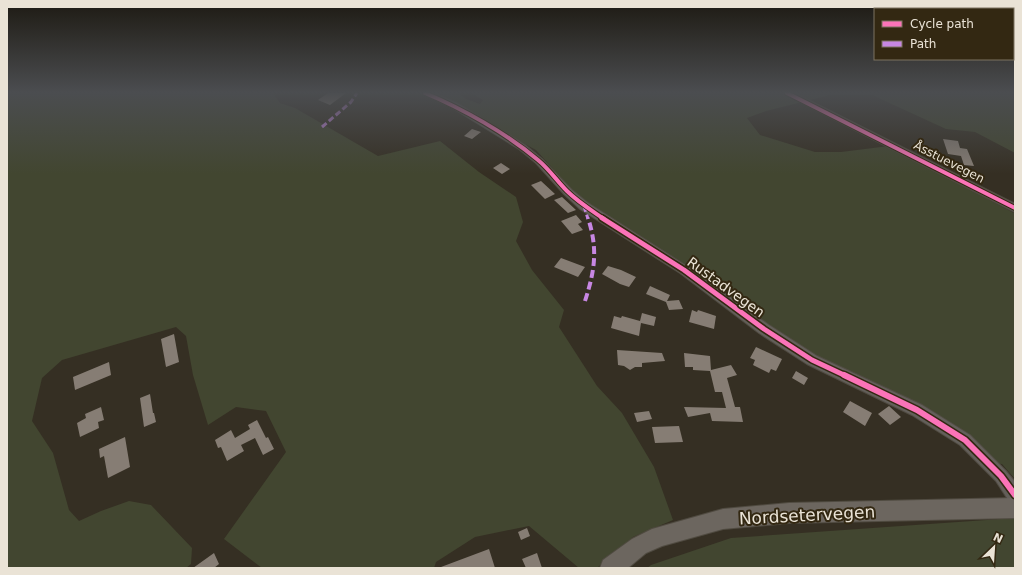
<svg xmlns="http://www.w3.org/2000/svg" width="1022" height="575" font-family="'DejaVu Sans',sans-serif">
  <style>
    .green { fill: #424630 }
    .building { fill: #867d74 }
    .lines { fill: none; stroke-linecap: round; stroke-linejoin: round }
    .minor-casing { stroke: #504b41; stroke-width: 2 }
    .major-casing { stroke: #504b41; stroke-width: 2 }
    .minor { fill: #635f5a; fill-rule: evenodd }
    .major { fill: #6c665f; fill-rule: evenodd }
    .quiet-far1 { stroke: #c787e3; stroke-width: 3; stroke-dasharray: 6 3; stroke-linecap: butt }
    .quiet { stroke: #c787e3; stroke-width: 4; stroke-dasharray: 8 4; stroke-linecap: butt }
    .cycleway-far2-casing { stroke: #332812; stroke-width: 6 }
    .cycleway-far1-casing { stroke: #332812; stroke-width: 8 }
    .cycleway-casing { stroke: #332812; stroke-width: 9 }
    .cycleway-far2 { stroke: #fb73b8; stroke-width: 4 }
    .cycleway-far1 { stroke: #fb73b8; stroke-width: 5 }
    .cycleway { stroke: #fb73b8; stroke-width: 6 }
    .labels { text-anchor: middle; stroke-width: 4; stroke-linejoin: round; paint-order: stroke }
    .far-street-label { font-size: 12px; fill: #eae3d6; stroke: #332812 }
    .street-label { font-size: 14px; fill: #eae3d6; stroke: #332812 }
    .near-street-label { font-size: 17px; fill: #eae3d6; stroke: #332812 }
  </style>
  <rect width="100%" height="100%" fill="#352f23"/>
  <path class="green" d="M 7,93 L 273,93 L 280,103 L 295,108 L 378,156 L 440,141 L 479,172 L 516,197 L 523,222 L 516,241 L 532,270 L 564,310 L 559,327 L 597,386 L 622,413 L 654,467 L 673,520 L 633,537 L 597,568 L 579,568 L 529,526 L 475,537 L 436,562 L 434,568 L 262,568 L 224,539 L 286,452 L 266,411 L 236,407 L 208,425 L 193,375 L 186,336 L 176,327 L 62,360 L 42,378 L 32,421 L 53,453 L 69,510 L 79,521 L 101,511 L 129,501 L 151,505 L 192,548 L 191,564 L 186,568 L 7,568 Z
    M 430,93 L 459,93 L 466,99 L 480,104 L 483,100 L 471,93 L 1015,93 L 1015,153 L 975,132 L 946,129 L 872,95 L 830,95 L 766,111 L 747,118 L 760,135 L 815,152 L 841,152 L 889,146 L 1014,213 L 1015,479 L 1002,464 L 985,463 L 935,417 L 811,357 L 593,209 L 569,187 L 536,150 L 501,131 L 464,107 Z
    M 1015,518 L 1015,568 L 647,568 L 651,565 L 731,538 Z"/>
  <path class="building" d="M 328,93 L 346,93 L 330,105 L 318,100 Z
    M 472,129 L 481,132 L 472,139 L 464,136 Z
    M 943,139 L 958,141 L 960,148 L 967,149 L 974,166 L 964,165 L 961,156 L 948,154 Z
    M 501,163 L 510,169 L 502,174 L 493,168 Z
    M 541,181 L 555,194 L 545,199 L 531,185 Z
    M 562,197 L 576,210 L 568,213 L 554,200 Z
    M 576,215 L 582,222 L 578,224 L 583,230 L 572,234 L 561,221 Z
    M 561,258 L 585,267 L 578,277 L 554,267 Z
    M 608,266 L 621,270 L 636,277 L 629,287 L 620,284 L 602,274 Z
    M 650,286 L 670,295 L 667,301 L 679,300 L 683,309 L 669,310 L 666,302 L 646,294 Z
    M 692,310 L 697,312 L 698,310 L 716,316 L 714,329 L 689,322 Z
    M 642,313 L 656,317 L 654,326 L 641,323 L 639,336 L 611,328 L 614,316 L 621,318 L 622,316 L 640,321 Z
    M 174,334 L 179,362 L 166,367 L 161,339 Z
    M 756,347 L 782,359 L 776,371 L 771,369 L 769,373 L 753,365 L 755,360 L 750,358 Z
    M 617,350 L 662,353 L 665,361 L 642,363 L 642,367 L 635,367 L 630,370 L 624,366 L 618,365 Z
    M 684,353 L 710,356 L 711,370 L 731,365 L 737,375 L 727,378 L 735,407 L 740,407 L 743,422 L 712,421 L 710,413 L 688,417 L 684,407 L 726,408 L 722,392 L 715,392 L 710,371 L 693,370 L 693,367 L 685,367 Z
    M 109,362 L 111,375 L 75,390 L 73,377 Z
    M 796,371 L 808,378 L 804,385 L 792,378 Z
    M 150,394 L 153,413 L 154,413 L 156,422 L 144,427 L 140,398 Z
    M 850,401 L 872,413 L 865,426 L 843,412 Z
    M 889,406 L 901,417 L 890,425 L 878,414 Z
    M 101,407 L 104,420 L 98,422 L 99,428 L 80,437 L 77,423 L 86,418 L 85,414 Z
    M 649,411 L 652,419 L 637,422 L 634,413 Z
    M 257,420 L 266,438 L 268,437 L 274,449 L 263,455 L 255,438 L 241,445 L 244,451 L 227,461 L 221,447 L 218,448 L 215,440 L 231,430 L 235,438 L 250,429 L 248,425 Z
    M 679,426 L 683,442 L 655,443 L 652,427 Z
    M 125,437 L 130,467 L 108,478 L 104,456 L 100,458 L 99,449 Z
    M 527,528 L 530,536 L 521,540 L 518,532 Z
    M 489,549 L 495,568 L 441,568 L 441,567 Z
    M 214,553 L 219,564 L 214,568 L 193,568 Z
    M 537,553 L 542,568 L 526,568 L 522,559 Z"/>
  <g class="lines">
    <g class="minor-casing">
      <path id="minor" d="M 421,93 L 433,93 L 457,103 L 525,145 L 542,159 L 572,190 L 588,203 L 688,267 L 769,325 L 817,356 L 922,405 L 970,435 L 1006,471 L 1015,482 L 1015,503 L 1009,501 L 996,481 L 960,445 L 912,415 L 807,364 L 759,333 L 680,273 L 580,209 L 564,194 L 536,163 L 519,149 L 451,107 Z
        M 783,93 L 794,93 L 1015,204 L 1015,212 Z"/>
    </g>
    <g class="major-casing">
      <path id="major" d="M 1015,498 L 1015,518 L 789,523 L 723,529 L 662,546 L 646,553 L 628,568 L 600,568 L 603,560 L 632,539 L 652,529 L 723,509 L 789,503 Z"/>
    </g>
    <use href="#minor" class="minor"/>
    <use href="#major" class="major"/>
    <path class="quiet-far1" d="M 322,127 L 351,102 L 357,93
      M 584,206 L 588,219"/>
    <path class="quiet" d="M 585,301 C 595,270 598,249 588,218"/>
    <g class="cycleway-far2-casing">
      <path id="cycleway-far2" d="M 425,93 C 463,109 506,133 538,160 C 549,169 557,181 567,191 C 578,202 591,210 604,219
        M 787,93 L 1015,208"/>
    </g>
    <g class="cycleway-far1-casing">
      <path id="cycleway-far1" d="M 602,218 L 684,270 L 764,329 L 812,360 L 846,376"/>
    </g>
    <g class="cycleway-casing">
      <path id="cycleway" d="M 844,375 L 917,410 L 965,440 L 1001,476 L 1015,495"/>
    </g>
    <use href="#cycleway-far2" class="cycleway-far2"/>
    <use href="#cycleway-far1" class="cycleway-far1"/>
    <use href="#cycleway" class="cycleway"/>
  </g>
  <linearGradient id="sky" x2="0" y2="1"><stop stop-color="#1d1a13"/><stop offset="0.53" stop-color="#4b4d50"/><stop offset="1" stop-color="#4b4d50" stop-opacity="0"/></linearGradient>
  <rect width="1022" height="174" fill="url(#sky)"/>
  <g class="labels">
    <g class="far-street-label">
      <text transform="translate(949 162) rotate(27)" y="4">Åsstuevegen</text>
    </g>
    <g class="street-label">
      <text transform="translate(726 287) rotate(36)" y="5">Rustadvegen</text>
    </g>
    <g class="near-street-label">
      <text transform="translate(807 515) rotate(-3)" y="6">Nordsetervegen</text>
    </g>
  </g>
  <rect width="1022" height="575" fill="none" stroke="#eae3d6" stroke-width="16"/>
  <rect x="874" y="8" width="140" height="52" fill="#332812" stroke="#7c7360"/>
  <rect x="882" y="21" width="20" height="6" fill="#fb73b8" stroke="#7c7360"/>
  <text x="910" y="28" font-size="12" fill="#eae3d6">Cycle path</text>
  <rect x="882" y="41" width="20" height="6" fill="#c787e3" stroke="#7c7360"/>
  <text x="910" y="48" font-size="12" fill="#eae3d6">Path</text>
  <g transform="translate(994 547) rotate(25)" stroke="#332812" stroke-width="3" paint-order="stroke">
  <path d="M0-3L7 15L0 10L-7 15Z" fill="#eae3d6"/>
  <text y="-6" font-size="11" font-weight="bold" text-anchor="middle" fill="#eae3d6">N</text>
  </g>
</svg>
